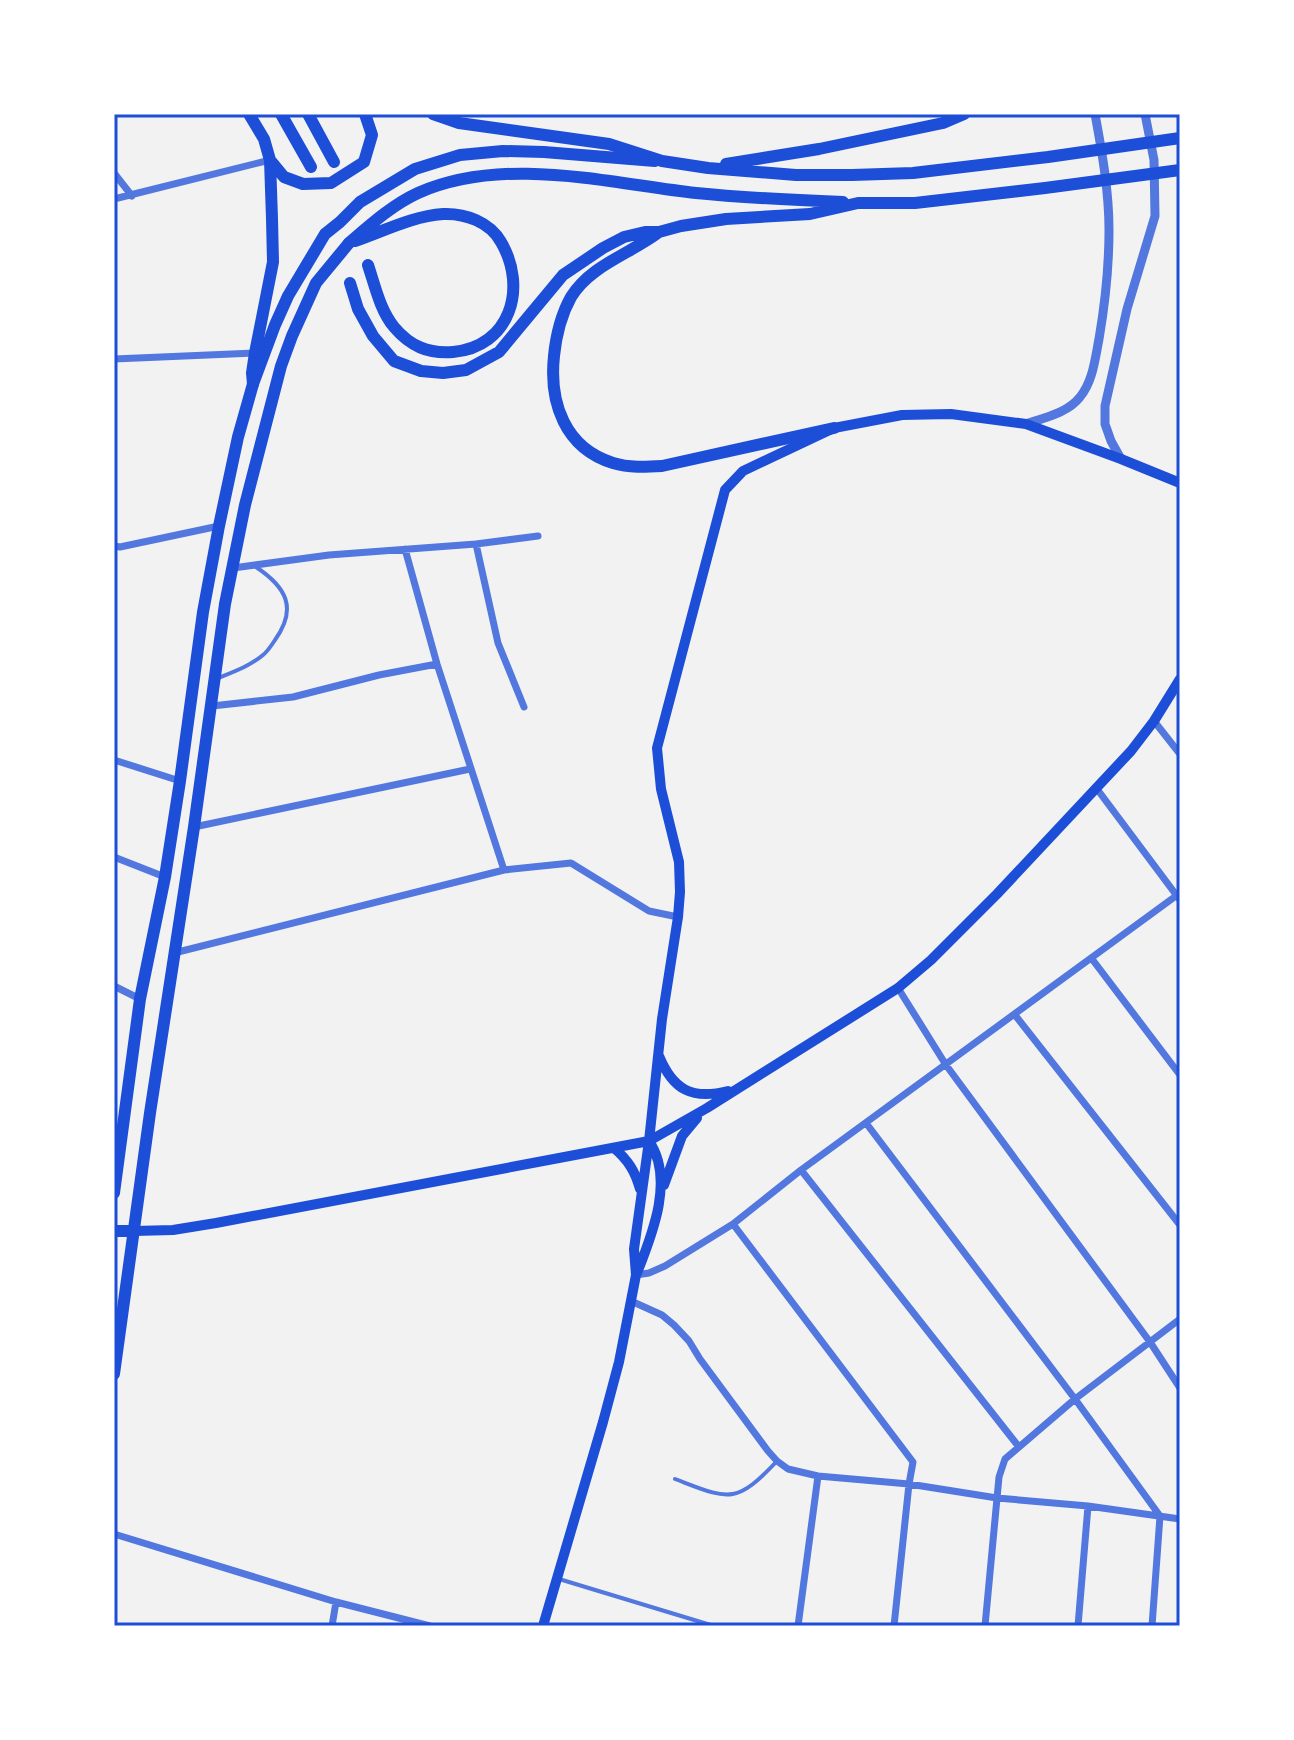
<svg xmlns="http://www.w3.org/2000/svg" width="1294" height="1740" font-family="Quicksand,sans-serif">
  <style>
    .lines { fill: none; stroke-linecap: round; stroke-linejoin: round }
    .service { stroke: #5277de; stroke-width: 4 }
    .minor { stroke: #5277de; stroke-width: 7 }
    .tertiary { stroke: #5277de; stroke-width: 9 }
    .secondary { stroke: #1d4ed8; stroke-width: 10 }
    .primary { stroke: #1d4ed8; stroke-width: 12 }
    .trunk { stroke: #1d4ed8; stroke-width: 12 }
    .neatline { fill: none; stroke: #1d4ed8; stroke-width: 3 }
  </style>
  <rect width="100%" height="100%" fill="#f2f2f2"/>
  <g class="lines">
    <path class="service" d="M 218,678 C 233,672 250,666 263,655 C 268,651 271,646 275,640 C 298,608 286,587 256,567
      M 675,1479 C 728,1499 735,1506 777,1461
      M 559,1579 L 714,1626"/>
    <path class="minor" d="M 114,173 L 132,196
      M 114,199 L 270,160
      M 114,359 L 255,353
      M 476,544 L 498,643 L 524,707
      M 114,546 L 120,547 L 219,526
      M 233,568 L 329,555 L 476,544 L 538,536
      M 212,706 L 293,697 L 379,675 L 437,664
      M 1154,721 L 1180,754
      M 114,760 L 180,781
      M 1097,789 L 1180,900
      M 194,827 L 470,769
      M 114,857 L 165,877
      M 504,870 L 571,863 L 649,911 L 678,917
      M 174,953 L 504,870 L 437,664 L 405,549
      M 1092,959 L 1180,1075
      M 114,986 L 140,999
      M 898,988 L 946,1065 L 1150,1342 L 1180,1388
      M 1015,1015 L 1180,1225
      M 866,1123 L 1075,1399 L 1160,1516
      M 801,1170 L 1019,1447
      M 733,1224 L 913,1462 L 909,1484 L 894,1626
      M 636,1275 L 649,1273 L 665,1266 L 733,1224 L 801,1170 L 1180,893
      M 631,1301 L 662,1315 L 674,1325 L 689,1341 L 700,1359 L 768,1451 L 777,1461 L 788,1469 L 818,1476 L 909,1484 L 997,1498 L 1088,1506 L 1180,1519
      M 114,1534 L 336,1602 L 430,1626
      M 332,1626 L 336,1602
      M 798,1626 L 818,1476
      M 985,1626 L 999,1477 L 1005,1459 L 1075,1399 L 1180,1319
      M 1078,1626 L 1088,1506
      M 1152,1626 L 1160,1516"/>
    <path class="tertiary" d="M 1026,424 C 1043,418 1068,413 1080,397 C 1093,381 1095,359 1099,339 C 1105,304 1109,266 1109,230 C 1109,191 1102,152 1095,114
      M 1121,459 L 1111,441 L 1105,424 L 1105,406 L 1127,309 L 1155,216 L 1154,160 L 1145,114"/>
    <path class="secondary" d="M 659,1056 C 673,1090 692,1100 728,1091
      M 614,1148 C 628,1160 635,1171 640,1189
      M 664,1185 L 682,1136 L 697,1118
      M 134,1231 L 173,1230 L 216,1223 L 649,1141 L 707,1108 L 898,988 L 931,960 L 997,894 L 1131,751 L 1154,721 L 1180,679
      M 637,1273 C 652,1235 675,1179 649,1141
      M 543,1626 L 603,1422 L 619,1362 L 636,1275 L 634,1249 L 649,1141 L 662,1019 L 678,917 L 680,892 L 679,862 L 661,789 L 657,748 L 725,490 L 743,471 L 834,428 L 902,415 L 951,414 L 1026,424 L 1121,459 L 1180,483"/>
    <path class="primary" d="M 114,1193 L 140,999 L 165,877 L 180,781 L 203,612 L 219,526 L 238,437 L 253,384 L 275,325 L 288,296 L 325,234 L 340,222 L 360,202 L 415,169 L 460,155 L 503,151 L 544,152 L 655,161
      M 114,1231 L 134,1231
      M 114,1374 L 150,1113 L 194,827 L 225,604 L 245,505 L 281,366 L 292,336 L 316,283 L 349,243"/>
    <path class="trunk" d="M 249,114 L 264,139 L 270,160 L 272,219 L 273,262 L 255,353 L 252,373 L 253,384
      M 281,114 L 311,167
      M 308,114 L 334,162
      M 433,114 L 459,123 L 609,144 L 662,161 L 708,168 L 796,175 L 852,175 L 913,173 L 1048,157 L 1180,138
      M 270,160 L 284,177 L 303,184 L 331,183 L 364,162 L 372,135 L 365,114
      M 726,164 L 819,149 L 943,123 L 964,114
      M 659,232 C 630,254 591,265 571,297 C 561,315 556,336 554,356 C 549,403 565,448 613,463 C 629,468 646,467 662,466 L 834,428
      M 355,241 C 384,231 413,216 443,214 C 465,213 490,222 501,242 C 528,288 510,347 453,352 C 428,354 410,346 394,327 C 380,310 375,286 368,265
      M 349,243 C 370,225 392,205 418,193 C 504,155 607,183 696,193 C 745,198 794,200 843,202
      M 350,283 L 358,309 L 373,336 L 394,361 L 421,371 L 443,373 L 466,370 L 499,352 L 563,275 L 603,248 L 624,237 L 645,232 L 659,232 L 681,226 L 726,219 L 810,214 L 858,203 L 915,203 L 1045,188 L 1180,170"/>
  </g>
  <rect width="1294" height="1740" fill="none" stroke="#ffffff" stroke-width="232"/>
  <rect x="116" y="116" width="1062" height="1508" class="neatline"/>
</svg>
